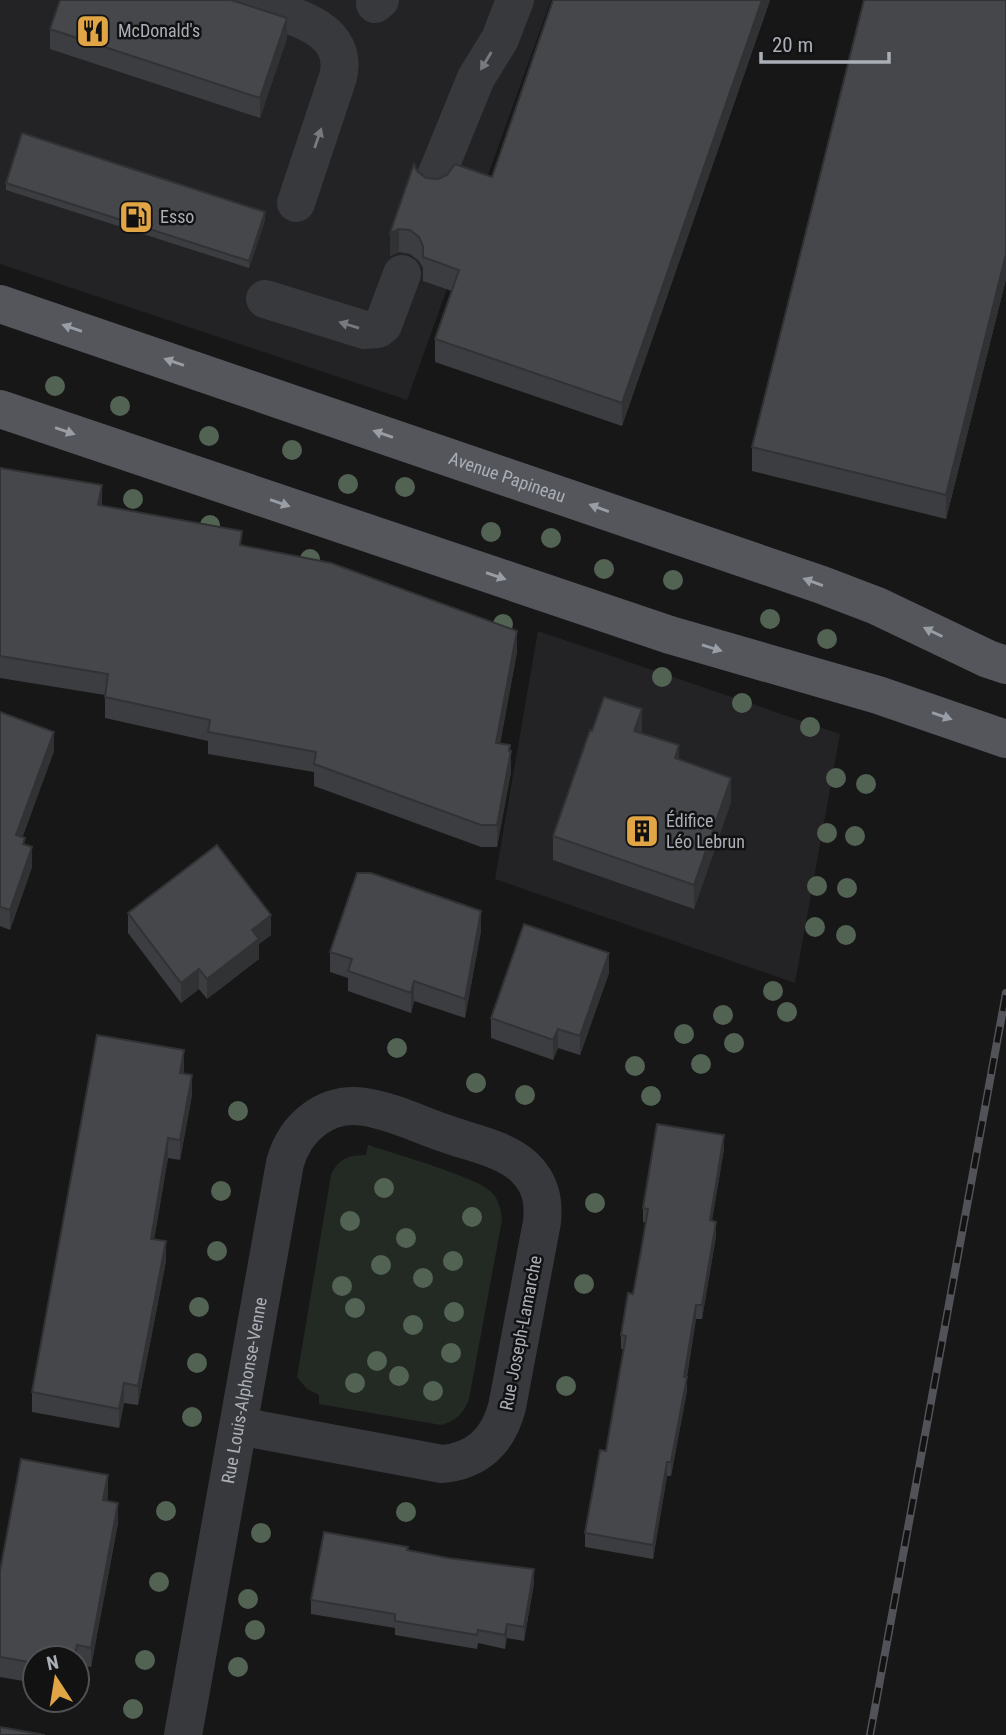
<svg xmlns="http://www.w3.org/2000/svg" width="1006" height="1735" font-family="'Roboto Condensed',sans-serif">
  <style>
    .built { fill: #232325 }
    .green { fill: #232a24 }
    .lines { fill: none; stroke-linecap: round; stroke-linejoin: round }
    .minor { stroke: #38393d; stroke-width: 38 }
    .major { stroke: #54565c; stroke-width: 38 }
    .rail-casing { stroke: #515358; stroke-width: 8 }
    .rail { stroke: #121213; stroke-width: 5; stroke-dasharray: 16; stroke-linecap: butt }
    .tree { fill: #526253 }
    .wall { fill: #3c3d40 }
    .shaded-wall { fill: #313234 }
    .building { fill: #46474b; stroke: #313234; stroke-width: 2 }
    .oneway { fill: #777a80 }
    .oneway2 { fill: #999da5 }
    .labels { text-anchor: middle; stroke-width: 5; stroke-linejoin: round; paint-order: stroke }
    .poi-label { font-size: 18px; fill: #aaafb7; stroke: #121213; text-anchor: start }
    .street-label { font-size: 18px; fill: #aaafb7; stroke: #121213 }
  </style>
  <rect width="100%" height="100%" fill="#171718"/>
  <path class="built" d="M 0,0 L 551,0 L 407,400 L 0,264 Z
    M 538,631 L 840,734 L 795,983 L 495,879 Z"/>
  <path class="green" d="M 368,1145 C 392,1153 476,1177 490,1191 C 499,1199 501,1209 502,1220 L 469,1399 C 464,1413 456,1421 441,1425 L 319,1404 L 319,1395 L 307,1389 L 297,1377 L 331,1175 C 338,1159 348,1155 366,1155 Z"/>
  <g class="lines">
    <g class="minor">
      <path d="M 239,0 C 278,13 351,22 338,77 L 296,203"/>
      <path d="M 375,4 L 380,0"/>
      <path d="M 434,181 L 476,78 L 500,39 L 515,0"/>
      <path d="M 265,299 L 365,330 L 378,329 L 383,325 L 402,274"/>
      <path id="s1" d="M 183,1735 L 285,1163 C 295,1127 326,1101 365,1107 C 392,1111 420,1125 447,1134 C 472,1143 506,1149 525,1168 C 541,1184 544,1201 542,1222 L 507,1407 C 498,1441 477,1461 442,1464 L 239,1426"/>
    </g>
    <g class="major">
      <path id="s2" d="M 0,304 L 822,585 L 877,606 L 988,659 L 1006,665"/>
      <path d="M 0,409 L 670,635 L 878,695 L 1006,739"/>
    </g>
    <g class="rail-casing">
      <path id="rail" d="M 870,1735 L 1006,993"/>
    </g>
    <use href="#rail" class="rail"/>
  </g>
  <g class="tree">
    <circle cx="55" cy="386" r="10"/>
    <circle cx="120" cy="406" r="10"/>
    <circle cx="209" cy="436" r="10"/>
    <circle cx="292" cy="450" r="10"/>
    <circle cx="348" cy="484" r="10"/>
    <circle cx="405" cy="487" r="10"/>
    <circle cx="133" cy="499" r="10"/>
    <circle cx="210" cy="525" r="10"/>
    <circle cx="491" cy="532" r="10"/>
    <circle cx="551" cy="538" r="10"/>
    <circle cx="310" cy="559" r="10"/>
    <circle cx="604" cy="569" r="10"/>
    <circle cx="673" cy="580" r="10"/>
    <circle cx="770" cy="619" r="10"/>
    <circle cx="503" cy="624" r="10"/>
    <circle cx="827" cy="639" r="10"/>
    <circle cx="662" cy="677" r="10"/>
    <circle cx="742" cy="703" r="10"/>
    <circle cx="810" cy="727" r="10"/>
    <circle cx="836" cy="778" r="10"/>
    <circle cx="866" cy="784" r="10"/>
    <circle cx="827" cy="833" r="10"/>
    <circle cx="855" cy="836" r="10"/>
    <circle cx="817" cy="886" r="10"/>
    <circle cx="847" cy="888" r="10"/>
    <circle cx="815" cy="927" r="10"/>
    <circle cx="846" cy="935" r="10"/>
    <circle cx="773" cy="991" r="10"/>
    <circle cx="787" cy="1012" r="10"/>
    <circle cx="723" cy="1015" r="10"/>
    <circle cx="684" cy="1034" r="10"/>
    <circle cx="734" cy="1043" r="10"/>
    <circle cx="397" cy="1048" r="10"/>
    <circle cx="701" cy="1064" r="10"/>
    <circle cx="635" cy="1066" r="10"/>
    <circle cx="476" cy="1083" r="10"/>
    <circle cx="525" cy="1095" r="10"/>
    <circle cx="651" cy="1096" r="10"/>
    <circle cx="238" cy="1111" r="10"/>
    <circle cx="384" cy="1188" r="10"/>
    <circle cx="221" cy="1191" r="10"/>
    <circle cx="595" cy="1203" r="10"/>
    <circle cx="472" cy="1217" r="10"/>
    <circle cx="350" cy="1221" r="10"/>
    <circle cx="406" cy="1238" r="10"/>
    <circle cx="217" cy="1251" r="10"/>
    <circle cx="453" cy="1261" r="10"/>
    <circle cx="381" cy="1265" r="10"/>
    <circle cx="423" cy="1278" r="10"/>
    <circle cx="584" cy="1284" r="10"/>
    <circle cx="342" cy="1286" r="10"/>
    <circle cx="199" cy="1307" r="10"/>
    <circle cx="355" cy="1308" r="10"/>
    <circle cx="454" cy="1312" r="10"/>
    <circle cx="413" cy="1325" r="10"/>
    <circle cx="451" cy="1353" r="10"/>
    <circle cx="377" cy="1361" r="10"/>
    <circle cx="197" cy="1363" r="10"/>
    <circle cx="399" cy="1376" r="10"/>
    <circle cx="355" cy="1383" r="10"/>
    <circle cx="566" cy="1386" r="10"/>
    <circle cx="433" cy="1391" r="10"/>
    <circle cx="192" cy="1417" r="10"/>
    <circle cx="166" cy="1511" r="10"/>
    <circle cx="406" cy="1512" r="10"/>
    <circle cx="261" cy="1533" r="10"/>
    <circle cx="159" cy="1582" r="10"/>
    <circle cx="248" cy="1599" r="10"/>
    <circle cx="255" cy="1630" r="10"/>
    <circle cx="145" cy="1660" r="10"/>
    <circle cx="238" cy="1667" r="10"/>
    <circle cx="133" cy="1709" r="10"/>
  </g>
  <path class="wall" d="M 770,0 L 622,426 L 435,362 L 435,339 L 452,291 L 423,281 L 423,268 L 419,261 L 410,254 L 399,252 L 390,256 L 417,171 L 426,178 L 438,179 L 492,177 Z
    M 1006,0 L 1006,279 L 946,519 L 752,471 L 752,447 Z
    M 50,29 L 287,38 L 260,118 L 50,49 Z
    M 6,183 L 265,220 L 249,268 L 6,190 Z
    M 0,468 L 102,506 L 242,546 L 517,652 L 500,744 L 510,751 L 511,772 L 497,847 L 481,847 L 314,786 L 314,772 L 208,754 L 208,741 L 105,718 L 105,695 L 0,678 Z
    M 0,712 L 54,751 L 22,838 L 32,867 L 10,930 L 0,926 Z
    M 592,731 L 642,733 L 679,759 L 731,802 L 694,909 L 553,860 L 553,836 Z
    M 128,913 L 271,935 L 259,944 L 259,959 L 207,999 L 199,989 L 181,1003 L 128,933 Z
    M 481,931 L 465,1018 L 414,1001 L 411,1013 L 348,991 L 348,978 L 330,972 L 330,952 Z
    M 609,973 L 580,1055 L 558,1048 L 553,1060 L 491,1038 L 491,1018 Z
    M 184,1070 L 183,1074 L 192,1095 L 180,1160 L 168,1158 L 154,1239 L 166,1261 L 138,1405 L 124,1403 L 119,1428 L 32,1412 L 32,1392 Z
    M 724,1149 L 712,1220 L 716,1236 L 702,1319 L 696,1319 L 687,1377 L 687,1391 L 671,1476 L 667,1476 L 653,1559 L 585,1547 L 585,1533 L 606,1451 L 624,1349 L 621,1349 L 621,1335 L 633,1294 L 646,1222 L 643,1222 L 643,1208 Z
    M 108,1495 L 107,1501 L 118,1523 L 91,1667 L 77,1665 L 77,1658 L 35,1658 L 35,1683 L 0,1677 L 0,1571 Z
    M 408,1550 L 534,1583 L 524,1641 L 507,1638 L 505,1649 L 478,1643 L 477,1649 L 395,1635 L 395,1628 L 311,1614 L 311,1600 Z"/>
  <path class="shaded-wall" d="M 762,0 L 770,0 L 622,426 L 622,403 Z
    M 287,18 L 287,38 L 260,118 L 260,98 Z
    M 265,212 L 265,220 L 249,268 L 249,261 Z
    M 399,229 L 399,252 L 390,256 L 390,233 Z
    M 1006,254 L 1006,279 L 946,519 L 946,495 Z
    M 102,485 L 102,506 L 98,505 Z
    M 517,631 L 517,652 L 496,764 L 496,743 Z
    M 642,709 L 642,734 L 634,731 Z
    M 54,732 L 54,751 L 16,855 L 16,835 Z
    M 510,745 L 510,757 L 511,751 L 511,772 L 497,847 L 497,825 Z
    M 679,745 L 679,769 L 675,758 Z
    M 731,778 L 731,802 L 694,909 L 694,885 Z
    M 32,847 L 32,867 L 10,930 L 10,910 Z
    M 481,911 L 481,931 L 465,1018 L 465,999 Z
    M 271,915 L 271,935 L 259,944 L 259,959 L 207,999 L 207,979 L 252,930 Z
    M 609,953 L 609,973 L 580,1055 L 580,1036 Z
    M 199,969 L 199,989 L 181,1003 L 181,983 Z
    M 414,981 L 414,1001 L 411,1013 L 411,993 Z
    M 558,1029 L 558,1048 L 553,1060 L 553,1040 Z
    M 184,1050 L 184,1070 L 180,1093 L 180,1073 Z
    M 192,1075 L 192,1095 L 180,1160 L 180,1140 Z
    M 724,1135 L 724,1149 L 710,1233 L 710,1220 Z
    M 168,1138 L 168,1158 L 151,1258 L 151,1239 Z
    M 716,1222 L 716,1236 L 702,1319 L 702,1305 Z
    M 166,1241 L 166,1261 L 138,1405 L 138,1386 Z
    M 696,1305 L 696,1319 L 684,1391 L 684,1377 Z
    M 687,1377 L 687,1391 L 671,1476 L 671,1462 Z
    M 124,1383 L 124,1403 L 119,1428 L 119,1409 Z
    M 667,1462 L 667,1476 L 653,1559 L 653,1545 Z
    M 108,1475 L 108,1495 L 103,1520 L 103,1500 Z
    M 118,1503 L 118,1523 L 91,1667 L 91,1648 Z
    M 534,1569 L 534,1583 L 524,1641 L 524,1627 Z
    M 507,1624 L 507,1638 L 505,1649 L 505,1635 Z"/>
  <path class="building" d="M 60,0 L 231,0 L 287,18 L 260,98 L 50,29 Z
    M 553,0 L 762,0 L 622,403 L 435,339 L 459,270 L 423,257 L 423,246 L 419,237 L 410,230 L 399,229 L 390,233 L 414,164 L 417,171 L 426,178 L 438,179 L 447,175 L 455,164 L 492,177 Z
    M 864,0 L 1006,0 L 1006,254 L 946,495 L 752,447 Z
    M 22,133 L 265,212 L 249,261 L 6,183 Z
    M 0,468 L 102,485 L 98,505 L 242,531 L 240,545 L 331,563 L 517,631 L 496,743 L 510,745 L 509,751 L 511,751 L 497,825 L 481,825 L 314,764 L 316,752 L 208,732 L 210,720 L 105,697 L 108,674 L 0,656 Z
    M 604,697 L 642,709 L 634,731 L 679,745 L 675,758 L 731,778 L 694,885 L 553,836 L 590,730 L 592,731 Z
    M 0,712 L 54,732 L 16,835 L 25,838 L 23,844 L 32,847 L 10,910 L 0,907 Z
    M 217,845 L 271,915 L 252,930 L 259,939 L 207,979 L 199,969 L 181,983 L 128,913 Z
    M 357,873 L 371,873 L 481,911 L 465,999 L 414,981 L 411,993 L 348,971 L 352,959 L 330,952 Z
    M 524,924 L 609,953 L 580,1036 L 558,1029 L 553,1040 L 491,1018 Z
    M 97,1035 L 184,1050 L 180,1073 L 192,1075 L 180,1140 L 168,1138 L 151,1239 L 166,1241 L 138,1386 L 124,1383 L 119,1409 L 32,1392 Z
    M 657,1124 L 724,1135 L 710,1220 L 716,1222 L 702,1305 L 696,1305 L 684,1377 L 687,1377 L 671,1462 L 667,1462 L 653,1545 L 585,1533 L 600,1450 L 606,1451 L 626,1336 L 621,1335 L 628,1293 L 633,1294 L 641,1251 L 648,1209 L 643,1208 Z
    M 21,1459 L 108,1475 L 103,1500 L 118,1503 L 91,1648 L 77,1645 L 74,1658 L 35,1658 L 35,1663 L 0,1657 L 0,1571 Z
    M 324,1532 L 408,1547 L 407,1550 L 448,1558 L 534,1569 L 524,1627 L 507,1624 L 505,1635 L 478,1630 L 477,1635 L 395,1621 L 395,1614 L 311,1600 Z
    M 0,1727 L 45,1735 L 0,1735 Z"/>
  <defs><path id="oneway-solid" d="M-6-.8H1V-3.2L6.5 0L1 3.2V.8H-6Z" transform="scale(1.75)"/></defs>
  <g class="oneway">
    <use href="#oneway-solid" transform="translate(486 61) rotate(121)"/>
    <use href="#oneway-solid" transform="translate(318 138) rotate(-71)"/>
    <use href="#oneway-solid" transform="translate(349 325) rotate(-163)"/>
  </g>
  <g class="oneway2">
    <use href="#oneway-solid" transform="translate(72 328) rotate(-161)"/>
    <use href="#oneway-solid" transform="translate(174 362) rotate(-161)"/>
    <use href="#oneway-solid" transform="translate(65 431) rotate(19)"/>
    <use href="#oneway-solid" transform="translate(383 434) rotate(-161)"/>
    <use href="#oneway-solid" transform="translate(280 503) rotate(19)"/>
    <use href="#oneway-solid" transform="translate(599 508) rotate(-160)"/>
    <use href="#oneway-solid" transform="translate(496 576) rotate(19)"/>
    <use href="#oneway-solid" transform="translate(813 582) rotate(-160)"/>
    <use href="#oneway-solid" transform="translate(933 632) rotate(-154)"/>
    <use href="#oneway-solid" transform="translate(712 648) rotate(17)"/>
    <use href="#oneway-solid" transform="translate(942 716) rotate(19)"/>
  </g>
  <defs>
    <g id="restaurant-square" transform="scale(1.75)"><rect x="-9" y="-9" width="18" height="18" rx="4" fill="#e1a546" stroke="#121213"/><path d="M-5-6h1v4h1v-4h1v4h1v-4h1v5L-1.5 .5V6h-2V.5L-5-1ZM5-6V6H3V1.5H1.5Q1.5-4 5-6Z" fill="#111"/></g>
    <g id="fuel-square" transform="scale(1.75)"><rect x="-9" y="-9" width="18" height="18" rx="4" fill="#e1a546" stroke="#121213"/><path d="M-5.5-6h7V0h2V4h1.3V-2.5L3-4.5l.8-.8L6-3V5H2.5V1h-1V6h-7ZM-4.2-4.7v3.2H.2V-4.7Z" fill="#111"/></g>
    <g id="building-square" transform="scale(1.75)"><rect x="-9" y="-9" width="18" height="18" rx="4" fill="#e1a546" stroke="#121213"/><path d="M-4-6H4V6H1V3H-1V6H-4ZM-2.5-4.3h1.7v1.8h-1.7ZM.8-4.3h1.7v1.8H.8ZM-2.5-1h1.7V.8h-1.7ZM.8-1h1.7V.8H.8Z" fill="#111"/></g>
  </defs>
  <g fill-rule="evenodd">
    <use href="#restaurant-square" x="93" y="31"/>
    <use href="#fuel-square" x="136" y="217"/>
    <use href="#building-square" x="642" y="831"/>
  </g>
  <g class="labels">
    <g class="poi-label">
      <text x="118" y="37">McDonald's</text>
      <text x="160" y="223">Esso</text>
      <text x="666" y="827">Édifice<tspan x="666" dy="21">Léo Lebrun</tspan></text>
    </g>
    <g class="street-label">
      <text dy="6" stroke="none"><textPath href="#s2" startOffset="536">Avenue Papineau</textPath></text>
      <text transform="translate(521 1333) rotate(-79)" y="6">Rue Joseph-Lamarche</text>
      <text dy="6" stroke="none"><textPath href="#s1" startOffset="350">Rue Louis-Alphonse-Venne</textPath></text>
    </g>
  </g>
  <g transform="translate(56 1679) rotate(348)"><circle r="33" fill="#121213" stroke="#4f5155" stroke-width="2"/>
  <path d="M0-5L12 26L0 18L-12 26Z" fill="#e1a546"/>
  <text y="-10" font-size="19" font-weight="bold" text-anchor="middle" fill="#aaafb7">N</text>
  </g>
  <path d="M761 52v10h128v-10" fill="none" stroke="#aaafb7" stroke-width="3.5"/>
  <text x="772" y="52" font-size="21" fill="#aaafb7" stroke="#121213" stroke-width="5" paint-order="stroke">20 m</text>
</svg>
